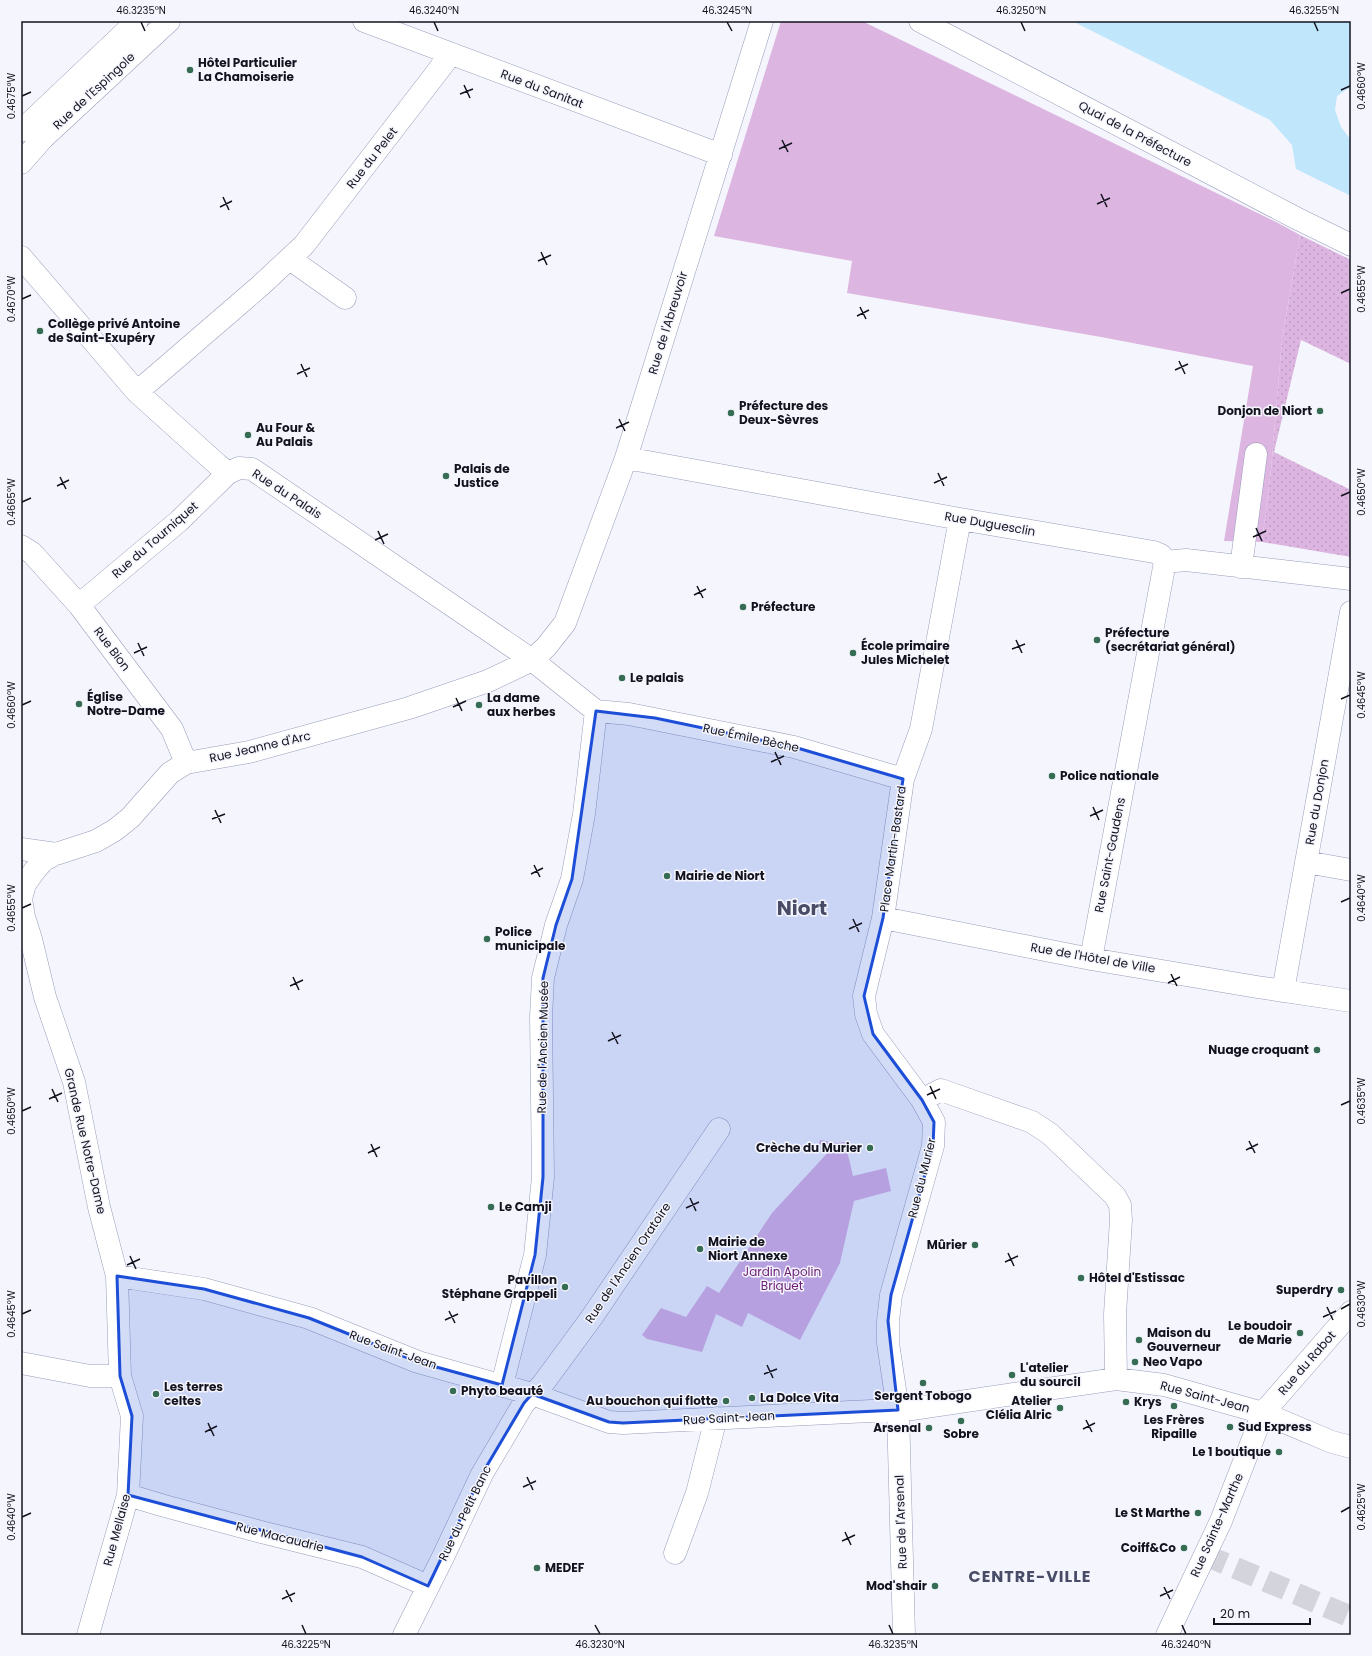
<svg xmlns="http://www.w3.org/2000/svg" width="1372" height="1656" font-family="Poppins,sans-serif">
  <style>
    .grass { fill: url(#grass-dots) }
    .green { fill: #ddb5e1 }
    .water { fill: #bfe6fb }
    .lines { fill: none; stroke-linecap: round; stroke-linejoin: round }
    .minor-tunnel { stroke: #d3d4dc; stroke-width: 22; stroke-dasharray: 22 11; stroke-linecap: butt }
    .minor-casing { stroke: #989dba; stroke-width: 23 }
    .major-casing { stroke: #989dba; stroke-width: 23 }
    .minor { stroke: #fff; stroke-width: 22 }
    .major { stroke: #fff; stroke-width: 22 }
    .marked { fill: #1d4ed8; fill-opacity: 0.2; stroke: #1d4ed8; stroke-width: 3; stroke-linejoin: round }
    .ticks { fill: none; stroke: #12131e; stroke-width: 1.5 }
    .poi-dot { fill: #356c53; stroke: #f5f6fd; stroke-width: 1.5 }
    .labels { text-anchor: middle; stroke-width: 3; stroke-linejoin: round; paint-order: stroke }
    .poi-label { font-size: 12px; font-weight: bold; fill: #12131e; stroke: #f5f6fd; text-anchor: start }
    .street-label { font-size: 12px; fill: #12131e; stroke: #f5f6fd }
    .park-label { font-size: 12px; fill: #6e2077; stroke: #f5f6fd }
    .district-label { font-size: 16px; font-weight: bold; letter-spacing: 1px; fill: #484c66; stroke: #f5f6fd }
    .town-label { font-size: 20px; font-weight: bold; fill: #484c66; stroke: #f5f6fd }
    .neatline { fill: none; stroke: #12131e; stroke-width: 1.5 }
    .ticks-label { font-size: 10px; text-anchor: middle; fill: #12131e }
  </style>
  <defs>
    <pattern id="grass-dots" width="8" height="8" patternUnits="userSpaceOnUse"><rect width="8" height="8" fill="#ddb5e1"/><path d="M2 2h.1M6 6h.1" fill="none" stroke="#bd9bc1" stroke-width="1.8" stroke-linecap="round"/></pattern>
  </defs>
  <rect width="100%" height="100%" fill="#f5f6fd"/>
  <path class="grass" d="M 1300,235 L 1351,260 L 1351,364 L 1301,340 L 1274,452 L 1351,490 L 1351,557 L 1262,542 L 1271,470 L 1282,340 Z"/>
  <path class="green" d="M 781,21 L 862,21 L 1278,223 L 1300,235 L 1282,340 L 1271,470 L 1262,542 L 1224,541 L 1253,366 L 1101,337 L 847,293 L 852,261 L 714,236 Z
    M 820,1140 L 837,1143 L 845,1142 L 853,1176 L 886,1168 L 891,1191 L 854,1201 L 840,1263 L 800,1340 L 748,1313 L 742,1327 L 716,1314 L 702,1352 L 647,1339 L 642,1335 L 661,1308 L 686,1317 L 707,1286 L 719,1293 L 772,1213 L 832,1148 L 819,1144 Z"/>
  <path class="water" d="M 1072,21 L 1351,21 L 1351,89 L 1347,89 L 1337,96 L 1335,110 L 1341,127 L 1351,140 L 1351,196 L 1296,169 L 1292,145 L 1270,120 Z"/>
  <g class="lines">
    <path class="minor-tunnel" d="M 1205,1555 L 1351,1617"/>
    <g class="minor-casing">
      <path id="minor" d="M 364,21 L 721,155
        M 920,21 L 1296,218 L 1351,245
        M 21,257 L 137,392 L 218,465 L 228,473 L 239,468 L 252,469 L 532,660 L 596,711
        M 290,259 L 345,298
        M 137,392 L 260,286 L 304,245 L 451,54
        M 626,458 L 960,519 L 1154,552 L 1161,555 L 1165,562
        M 21,546 L 32,553 L 79,605 L 172,729 L 186,763
        M 1165,562 L 1186,560 L 1351,579
        M 1241,567 L 1256,454
        M 79,605 L 179,521 L 228,473
        M 596,711 L 629,714 L 794,747 L 903,779
        M 21,849 L 56,854
        M 1306,862 L 1351,870
        M 883,918 L 1091,959 L 1257,987 L 1351,1001
        M 1091,959 L 1165,562
        M 1283,991 L 1351,612
        M 922,1100 L 941,1090 L 1032,1122 L 1050,1134 L 1115,1196 L 1120,1205 L 1121,1220 L 1115,1314 L 1116,1379
        M 117,1276 L 204,1289 L 309,1318 L 418,1362 L 532,1394 L 609,1422 L 623,1423 L 912,1409 L 1116,1379 L 1164,1385 L 1263,1413 L 1332,1442 L 1351,1447
        M 21,1363 L 90,1376 L 120,1376
        M 502,1385 L 535,1255 L 543,1177 L 541,1017 L 543,978 L 556,925 L 572,879 L 584,814 L 596,711
        M 128,1495 L 161,1505 L 265,1533 L 362,1557 L 428,1586
        M 675,1553 L 697,1493 L 716,1418
        M 88,1635 L 128,1495 L 132,1416 L 120,1376 L 117,1276 L 99,1207 L 74,1082 L 45,997 L 31,939 L 24,917 L 21,899 L 25,884 L 35,870 L 44,860 L 56,854 L 96,841 L 115,830 L 130,818 L 170,773 L 186,763 L 249,752 L 409,708 L 488,681 L 532,660 L 546,647 L 565,623 L 626,458 L 762,21
        M 404,1635 L 443,1557 L 482,1474 L 524,1403 L 542,1385 L 592,1317 L 719,1129
        M 904,1635 L 898,1410 L 888,1343 L 888,1321 L 891,1295 L 933,1146 L 934,1122 L 922,1100 L 873,1034 L 866,1014 L 864,996 L 883,918 L 903,779 L 921,729 L 960,519
        M 1167,1635 L 1221,1521 L 1263,1413 L 1351,1312"/>
    </g>
    <g class="major-casing">
      <path id="major" d="M 21,131 L 137,21
        M 21,163 L 43,138 L 169,21"/>
    </g>
    <use href="#minor" class="minor"/>
    <use href="#major" class="major"/>
  </g>
  <path class="marked" d="M 596,711 L 655,718 L 794,747 L 903,779 L 883,918 L 864,996 L 873,1034 L 922,1100 L 934,1122 L 933,1146 L 891,1295 L 888,1321 L 898,1410 L 623,1423 L 609,1422 L 532,1394 L 524,1403 L 482,1474 L 428,1586 L 362,1557 L 128,1495 L 132,1416 L 120,1376 L 117,1276 L 204,1289 L 309,1318 L 418,1362 L 502,1385 L 535,1255 L 543,1177 L 543,978 L 556,925 L 572,879 Z"/>
  <path class="ticks" d="M 141,22 L 145,31M 434,22 L 438,31M 727,22 L 732,31M 1021,22 L 1025,31M 1314,22 L 1318,31M 464,85 L 470,98M 1341,90 L 1350,86M 460,94 L 473,89M 22,96 L 31,92M 782,140 L 788,152M 779,149 L 792,143M 1101,194 L 1107,207M 223,197 L 229,210M 1097,204 L 1110,198M 220,207 L 232,201M 541,252 L 547,265M 538,261 L 551,255M 1341,293 L 1350,289M 22,299 L 31,295M 860,307 L 866,319M 857,316 L 869,310M 1179,361 L 1185,374M 301,364 L 307,377M 1175,370 L 1188,364M 297,374 L 310,368M 619,419 L 625,431M 616,428 L 629,422M 938,473 L 944,486M 60,477 L 66,489M 934,483 L 947,477M 57,486 L 69,480M 1341,496 L 1350,492M 22,502 L 31,498M 1256,528 L 1262,541M 378,531 L 384,544M 1253,537 L 1266,531M 375,540 L 388,534M 697,586 L 703,598M 694,595 L 706,589M 1016,640 L 1022,653M 138,643 L 144,656M 1012,649 L 1025,644M 134,653 L 147,647M 456,698 L 462,711M 1341,699 L 1350,695M 22,705 L 31,701M 453,707 L 466,701M 775,752 L 781,765M 771,762 L 784,756M 1093,807 L 1099,820M 215,810 L 221,823M 1090,816 L 1103,810M 212,819 L 225,814M 534,865 L 540,877M 531,874 L 543,868M 1341,902 L 1350,898M 22,908 L 31,904M 853,919 L 859,932M 849,929 L 862,923M 1171,974 L 1177,986M 293,977 L 299,990M 1168,983 L 1180,977M 290,986 L 303,980M 612,1032 L 618,1044M 608,1041 L 621,1035M 930,1086 L 936,1099M 52,1089 L 58,1102M 927,1095 L 940,1089M 49,1099 L 62,1093M 1341,1105 L 1350,1101M 22,1111 L 31,1107M 1249,1141 L 1255,1153M 371,1144 L 377,1157M 1246,1150 L 1258,1144M 368,1153 L 380,1147M 690,1198 L 696,1211M 686,1208 L 699,1202M 1008,1253 L 1014,1266M 130,1256 L 136,1269M 1005,1262 L 1018,1256M 127,1265 L 140,1259M 1327,1307 L 1333,1320M 1341,1309 L 1350,1304M 449,1311 L 455,1323M 22,1314 L 31,1310M 1323,1317 L 1336,1311M 445,1320 L 458,1314M 767,1365 L 773,1378M 764,1374 L 777,1369M 1086,1420 L 1092,1432M 208,1423 L 214,1436M 1083,1429 L 1095,1423M 205,1432 L 217,1426M 527,1477 L 533,1490M 523,1487 L 536,1481M 1341,1512 L 1350,1507M 22,1517 L 31,1513M 845,1532 L 851,1545M 842,1541 L 855,1535M 1164,1587 L 1170,1599M 286,1590 L 292,1602M 1160,1596 L 1173,1590M 282,1599 L 295,1593M 302,1625 L 306,1634M 595,1625 L 600,1634M 889,1625 L 893,1634M 1182,1625 L 1186,1634"/>
  <g class="poi-dot">
    <circle cx="190" cy="70" r="4"/>
    <circle cx="40" cy="331" r="4"/>
    <circle cx="1320" cy="411" r="4"/>
    <circle cx="731" cy="413" r="4"/>
    <circle cx="248" cy="435" r="4"/>
    <circle cx="446" cy="476" r="4"/>
    <circle cx="743" cy="607" r="4"/>
    <circle cx="1097" cy="640" r="4"/>
    <circle cx="853" cy="653" r="4"/>
    <circle cx="622" cy="678" r="4"/>
    <circle cx="79" cy="704" r="4"/>
    <circle cx="479" cy="705" r="4"/>
    <circle cx="1052" cy="776" r="4"/>
    <circle cx="667" cy="876" r="4"/>
    <circle cx="487" cy="939" r="4"/>
    <circle cx="1317" cy="1050" r="4"/>
    <circle cx="870" cy="1148" r="4"/>
    <circle cx="491" cy="1207" r="4"/>
    <circle cx="975" cy="1245" r="4"/>
    <circle cx="700" cy="1249" r="4"/>
    <circle cx="1081" cy="1278" r="4"/>
    <circle cx="565" cy="1287" r="4"/>
    <circle cx="1341" cy="1290" r="4"/>
    <circle cx="1300" cy="1333" r="4"/>
    <circle cx="1139" cy="1340" r="4"/>
    <circle cx="1135" cy="1362" r="4"/>
    <circle cx="1012" cy="1375" r="4"/>
    <circle cx="923" cy="1383" r="4"/>
    <circle cx="453" cy="1391" r="4"/>
    <circle cx="156" cy="1394" r="4"/>
    <circle cx="752" cy="1398" r="4"/>
    <circle cx="726" cy="1401" r="4"/>
    <circle cx="1126" cy="1402" r="4"/>
    <circle cx="1174" cy="1406" r="4"/>
    <circle cx="1060" cy="1408" r="4"/>
    <circle cx="961" cy="1421" r="4"/>
    <circle cx="1230" cy="1427" r="4"/>
    <circle cx="929" cy="1428" r="4"/>
    <circle cx="1279" cy="1452" r="4"/>
    <circle cx="1198" cy="1513" r="4"/>
    <circle cx="1184" cy="1548" r="4"/>
    <circle cx="537" cy="1568" r="4"/>
    <circle cx="935" cy="1586" r="4"/>
  </g>
  <g class="labels">
    <g class="poi-label">
      <text x="198" y="67">Hôtel Particulier<tspan x="198" dy="14">La Chamoiserie</tspan></text>
      <text x="48" y="328">Collège privé Antoine<tspan x="48" dy="14">de Saint-Exupéry</tspan></text>
      <text x="739" y="410">Préfecture des<tspan x="739" dy="14">Deux-Sèvres</tspan></text>
      <text x="1312" y="415" text-anchor="end">Donjon de Niort</text>
      <text x="256" y="432">Au Four &amp;<tspan x="256" dy="14">Au Palais</tspan></text>
      <text x="454" y="473">Palais de<tspan x="454" dy="14">Justice</tspan></text>
      <text x="751" y="611">Préfecture</text>
      <text x="1105" y="637">Préfecture<tspan x="1105" dy="14">(secrétariat général)</tspan></text>
      <text x="861" y="650">École primaire<tspan x="861" dy="14">Jules Michelet</tspan></text>
      <text x="630" y="682">Le palais</text>
      <text x="87" y="701">Église<tspan x="87" dy="14">Notre-Dame</tspan></text>
      <text x="487" y="702">La dame<tspan x="487" dy="14">aux herbes</tspan></text>
      <text x="1060" y="780">Police nationale</text>
      <text x="675" y="880">Mairie de Niort</text>
      <text x="495" y="936">Police<tspan x="495" dy="14">municipale</tspan></text>
      <text x="1309" y="1054" text-anchor="end">Nuage croquant</text>
      <text x="862" y="1152" text-anchor="end">Crèche du Murier</text>
      <text x="499" y="1211">Le Camji</text>
      <text x="708" y="1246">Mairie de<tspan x="708" dy="14">Niort Annexe</tspan></text>
      <text x="967" y="1249" text-anchor="end">Mûrier</text>
      <text x="1089" y="1282">Hôtel d'Estissac</text>
      <text x="557" y="1284" text-anchor="end">Pavillon<tspan x="557" dy="14">Stéphane Grappeli</tspan></text>
      <text x="1333" y="1294" text-anchor="end">Superdry</text>
      <text x="1292" y="1330" text-anchor="end">Le boudoir<tspan x="1292" dy="14">de Marie</tspan></text>
      <text x="1147" y="1337">Maison du<tspan x="1147" dy="14">Gouverneur</tspan></text>
      <text x="1143" y="1366">Neo Vapo</text>
      <text x="1020" y="1372">L'atelier<tspan x="1020" dy="14">du sourcil</tspan></text>
      <text x="164" y="1391">Les terres<tspan x="164" dy="14">celtes</tspan></text>
      <text x="461" y="1395">Phyto beauté</text>
      <text x="923" y="1400" text-anchor="middle">Sergent Tobogo</text>
      <text x="760" y="1402">La Dolce Vita</text>
      <text x="718" y="1405" text-anchor="end">Au bouchon qui flotte</text>
      <text x="1052" y="1405" text-anchor="end">Atelier<tspan x="1052" dy="14">Clélia Alric</tspan></text>
      <text x="1134" y="1406">Krys</text>
      <text x="1174" y="1424" text-anchor="middle">Les Frères<tspan x="1174" dy="14">Ripaille</tspan></text>
      <text x="1238" y="1431">Sud Express</text>
      <text x="921" y="1432" text-anchor="end">Arsenal</text>
      <text x="961" y="1438" text-anchor="middle">Sobre</text>
      <text x="1271" y="1456" text-anchor="end">Le 1 boutique</text>
      <text x="1190" y="1517" text-anchor="end">Le St Marthe</text>
      <text x="1176" y="1552" text-anchor="end">Coiff&amp;Co</text>
      <text x="545" y="1572">MEDEF</text>
      <text x="927" y="1590" text-anchor="end">Mod'shair</text>
    </g>
    <g class="street-label">
      <text transform="translate(542 89) rotate(21)" y="4">Rue du Sanitat</text>
      <text transform="translate(94 91) rotate(-43)" y="4">Rue de l'Espingole</text>
      <text transform="translate(1135 134) rotate(28)" y="4">Quai de la Préfecture</text>
      <text transform="translate(372 158) rotate(-52)" y="4">Rue du Pelet</text>
      <text transform="translate(668 323) rotate(-73)" y="4">Rue de l'Abreuvoir</text>
      <text transform="translate(287 494) rotate(33)" y="4">Rue du Palais</text>
      <text transform="translate(990 524) rotate(10)" y="4">Rue Duguesclin</text>
      <text transform="translate(155 540) rotate(-41)" y="4">Rue du Tourniquet</text>
      <text transform="translate(112 649) rotate(53)" y="4">Rue Bion</text>
      <text transform="translate(751 738) rotate(12)" y="4">Rue Émile Bèche</text>
      <text transform="translate(260 747) rotate(-13)" y="4">Rue Jeanne d'Arc</text>
      <text transform="translate(1317 802) rotate(-80)" y="4">Rue du Donjon</text>
      <text transform="translate(893 849) rotate(-82)" y="4">Place Martin-Bastard</text>
      <text transform="translate(1110 855) rotate(-79)" y="4">Rue Saint-Gaudens</text>
      <text transform="translate(1093 958) rotate(10)" y="4">Rue de l'Hôtel de Ville</text>
      <text transform="translate(543 1047) rotate(-89)" y="4">Rue de l'Ancien Musée</text>
      <text transform="translate(85 1141) rotate(77)" y="4">Grande Rue Notre-Dame</text>
      <text transform="translate(922 1178) rotate(-76)" y="4">Rue du Murier</text>
      <text transform="translate(628 1263) rotate(-56)" y="4">Rue de l'Ancien Oratoire</text>
      <text transform="translate(393 1350) rotate(20)" y="4">Rue Saint-Jean</text>
      <text transform="translate(1307 1363) rotate(-49)" y="4">Rue du Rabot</text>
      <text transform="translate(1205 1397) rotate(15)" y="4">Rue Saint-Jean</text>
      <text transform="translate(729 1418) rotate(-3)" y="4">Rue Saint-Jean</text>
      <text transform="translate(465 1513) rotate(-64)" y="4">Rue du Petit Banc</text>
      <text transform="translate(901 1522) rotate(-92)" y="4">Rue de l'Arsenal</text>
      <text transform="translate(1217 1525) rotate(-66)" y="4">Rue Sainte-Marthe</text>
      <text transform="translate(117 1530) rotate(-75)" y="4">Rue Mellaise</text>
      <text transform="translate(280 1537) rotate(14)" y="4">Rue Macaudrie</text>
    </g>
    <g class="park-label">
      <text x="782" y="1276">Jardin Apolin<tspan x="782" dy="14">Briquet</tspan></text>
    </g>
    <g class="district-label">
      <text x="1030" y="1582">CENTRE-VILLE</text>
    </g>
    <g class="town-label">
      <text x="802" y="915">Niort</text>
    </g>
  </g>
  <rect width="1372" height="1656" fill="none" stroke="#f5f6fd" stroke-width="44"/>
  <path d="M1214 1618v6h96v-6" fill="none" stroke="#12131e" stroke-width="2"/>
  <text x="1220" y="1618" font-size="12" fill="#12131e" stroke="#f5f6fd" stroke-width="3" paint-order="stroke">20 m</text>
  <rect x="22" y="22" width="1328" height="1612" class="neatline"/>
  <g class="ticks-label">
    <text x="141" y="14">46.3235°N</text>
    <text x="434" y="14">46.3240°N</text>
    <text x="727" y="14">46.3245°N</text>
    <text x="1021" y="14">46.3250°N</text>
    <text x="1314" y="14">46.3255°N</text>
    <text transform="translate(1361 86) rotate(-90)" y="4">0.4660°W</text>
    <text transform="translate(11 96) rotate(-90)" y="4">0.4675°W</text>
    <text transform="translate(1361 289) rotate(-90)" y="4">0.4655°W</text>
    <text transform="translate(11 299) rotate(-90)" y="4">0.4670°W</text>
    <text transform="translate(1361 492) rotate(-90)" y="4">0.4650°W</text>
    <text transform="translate(11 502) rotate(-90)" y="4">0.4665°W</text>
    <text transform="translate(1361 695) rotate(-90)" y="4">0.4645°W</text>
    <text transform="translate(11 705) rotate(-90)" y="4">0.4660°W</text>
    <text transform="translate(1361 898) rotate(-90)" y="4">0.4640°W</text>
    <text transform="translate(11 908) rotate(-90)" y="4">0.4655°W</text>
    <text transform="translate(1361 1101) rotate(-90)" y="4">0.4635°W</text>
    <text transform="translate(11 1111) rotate(-90)" y="4">0.4650°W</text>
    <text transform="translate(1361 1304) rotate(-90)" y="4">0.4630°W</text>
    <text transform="translate(11 1314) rotate(-90)" y="4">0.4645°W</text>
    <text transform="translate(1361 1507) rotate(-90)" y="4">0.4625°W</text>
    <text transform="translate(11 1517) rotate(-90)" y="4">0.4640°W</text>
    <text x="306" y="1648">46.3225°N</text>
    <text x="600" y="1648">46.3230°N</text>
    <text x="893" y="1648">46.3235°N</text>
    <text x="1186" y="1648">46.3240°N</text>
  </g>
</svg>
